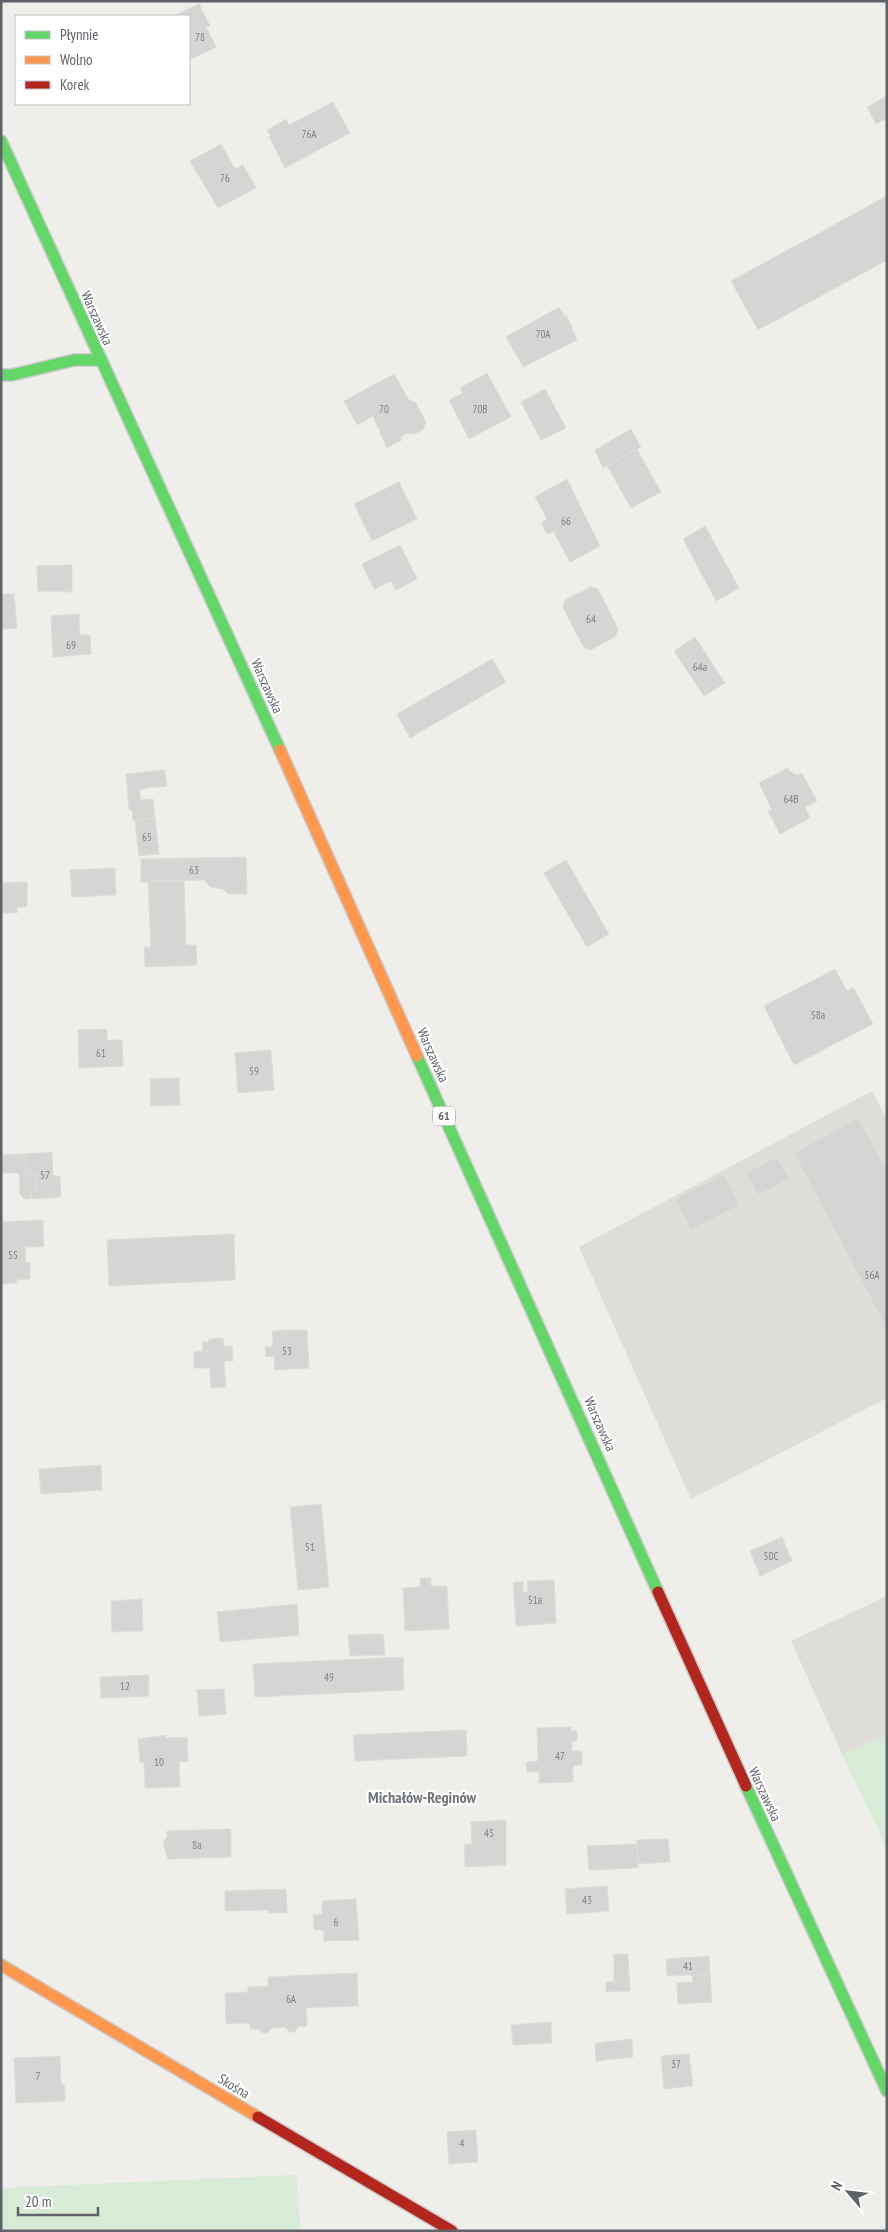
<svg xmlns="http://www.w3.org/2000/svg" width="888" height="2232" font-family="'PT Sans Narrow',sans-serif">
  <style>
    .industrial { fill: #dfddda }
    .green { fill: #d8ebd6 }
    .building { fill: #d6d5d3; stroke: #deddd9 }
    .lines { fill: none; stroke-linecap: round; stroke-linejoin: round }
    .fast-casing { stroke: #cacacb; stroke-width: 14 }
    .slow-casing { stroke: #cacacb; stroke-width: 14 }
    .jam-casing { stroke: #cacacb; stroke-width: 14 }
    .fast { stroke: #63d668; stroke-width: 11 }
    .slow { stroke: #ff974d; stroke-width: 11 }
    .jam { stroke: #b3261e; stroke-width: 11 }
    .labels { text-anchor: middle; stroke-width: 4.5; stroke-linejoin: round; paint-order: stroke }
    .number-label { font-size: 11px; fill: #7e8184 }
    .shield { fill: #fff; stroke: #8f9295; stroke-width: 1 }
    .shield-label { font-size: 12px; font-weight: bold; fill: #5f6368 }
    .street-label { font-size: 14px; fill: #5f6368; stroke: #fff }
    .quarter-label { font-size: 16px; font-weight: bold; fill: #70757a; stroke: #fff }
  </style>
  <rect width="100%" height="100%" fill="#efeeea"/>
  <path class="industrial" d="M 872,1091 L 887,1119 L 887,1398 L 691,1499 L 579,1247 Z
    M 887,1596 L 887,1735 L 842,1754 L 791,1641 Z"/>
  <path class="green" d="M 887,1735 L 887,1848 L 842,1754 Z
    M 296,2175 L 301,2231 L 1,2231 L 1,2188 Z"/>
  <path class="building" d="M 199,4 L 210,26 L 206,27 L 216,47 L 189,60 L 189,16 L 173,16 Z
    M 887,96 L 887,118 L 876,124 L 867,107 Z
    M 333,102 L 350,133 L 285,168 L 269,137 L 271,136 L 267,130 L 286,119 L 289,125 Z
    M 221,144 L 235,169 L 243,165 L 256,188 L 218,208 L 190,161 Z
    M 887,196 L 887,260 L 758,330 L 731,281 Z
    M 559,307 L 565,317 L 567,316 L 577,340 L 523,367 L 506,337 Z
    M 487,373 L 511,417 L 469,439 L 449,400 L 463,393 L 460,388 Z
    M 394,374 L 409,400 L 415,402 L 426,422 L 423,430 L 415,434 L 408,433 L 400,437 L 402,440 L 387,448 L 373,416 L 357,425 L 344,401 Z
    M 545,389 L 566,428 L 541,440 L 521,402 Z
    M 631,429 L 641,447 L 603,468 L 595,450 Z
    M 637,449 L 661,492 L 631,508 L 607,466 Z
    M 567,479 L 600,546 L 570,562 L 553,531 L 547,534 L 541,523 L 547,519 L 535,497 Z
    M 399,482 L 417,519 L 372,541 L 354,504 Z
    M 705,526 L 739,588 L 716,601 L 683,539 Z
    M 400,545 L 417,579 L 396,590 L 391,581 L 374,589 L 362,564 Z
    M 72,565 L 72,592 L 38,591 L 37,566 Z
    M 591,587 L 598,589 L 618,629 L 616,636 L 591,650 L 584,648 L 563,607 L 565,600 Z
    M 1,594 L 14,594 L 17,628 L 1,629 Z
    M 79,614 L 80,635 L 90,635 L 91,654 L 53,657 L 51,616 Z
    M 695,637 L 725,683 L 704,696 L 674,651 Z
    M 492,659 L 506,682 L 410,738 L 397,714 Z
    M 787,768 L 790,772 L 797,775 L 802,773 L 817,801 L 805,807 L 810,818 L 780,834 L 768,811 L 772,810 L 759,783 Z
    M 165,770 L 167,786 L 139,789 L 141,800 L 153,799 L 155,818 L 133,821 L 132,810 L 129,810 L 126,774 Z
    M 155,818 L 159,854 L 139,856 L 135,821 Z
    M 246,857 L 247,894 L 228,894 L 223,889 L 210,887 L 204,880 L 141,882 L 141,859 Z
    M 566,860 L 609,934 L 587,947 L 544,873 Z
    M 115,868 L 116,895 L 72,897 L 70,870 Z
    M 148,881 L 184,881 L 186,945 L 196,945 L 197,965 L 145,967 L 144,947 L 151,947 Z
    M 27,882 L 27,907 L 17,907 L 17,913 L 1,913 L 1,883 Z
    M 835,969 L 847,991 L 853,987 L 873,1024 L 794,1065 L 764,1006 Z
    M 107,1029 L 107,1040 L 122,1040 L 123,1066 L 79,1068 L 78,1030 Z
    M 271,1050 L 274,1090 L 238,1093 L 235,1053 Z
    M 179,1078 L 180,1105 L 151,1106 L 150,1079 Z
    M 858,1118 L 887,1171 L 887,1329 L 794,1153 Z
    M 52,1152 L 53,1176 L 60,1176 L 61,1197 L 31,1199 L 31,1190 L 37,1190 L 36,1174 L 26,1174 L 25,1154 Z
    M 25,1154 L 26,1174 L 36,1174 L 37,1190 L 31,1190 L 31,1199 L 25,1199 L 20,1195 L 19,1173 L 1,1173 L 1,1155 Z
    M 777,1157 L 789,1179 L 758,1195 L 746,1173 Z
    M 724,1174 L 740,1205 L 691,1230 L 675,1199 Z
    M 43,1220 L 44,1247 L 25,1247 L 26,1263 L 30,1263 L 30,1279 L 16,1280 L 17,1283 L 1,1284 L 1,1222 Z
    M 234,1234 L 235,1280 L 109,1286 L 107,1240 Z
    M 289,1330 L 307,1330 L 309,1368 L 275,1370 L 274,1356 L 266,1357 L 265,1347 L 273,1346 L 272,1331 Z
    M 223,1338 L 224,1347 L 232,1346 L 233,1361 L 224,1361 L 226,1387 L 211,1388 L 210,1368 L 194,1368 L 194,1352 L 203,1351 L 202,1342 L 208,1342 L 209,1339 Z
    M 101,1465 L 102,1490 L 41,1494 L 39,1469 Z
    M 321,1504 L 329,1587 L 298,1590 L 290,1507 Z
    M 782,1537 L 792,1561 L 760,1576 L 750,1551 Z
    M 420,1578 L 431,1578 L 431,1586 L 447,1586 L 449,1629 L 405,1631 L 403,1588 L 420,1587 Z
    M 554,1580 L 556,1623 L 516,1626 L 513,1582 L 523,1582 L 523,1592 L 528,1592 L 527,1581 Z
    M 142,1599 L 143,1631 L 112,1632 L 111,1601 Z
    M 297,1604 L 299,1635 L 220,1642 L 217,1612 Z
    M 383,1634 L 385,1655 L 350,1656 L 348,1635 Z
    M 403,1657 L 404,1690 L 255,1697 L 253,1664 Z
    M 149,1675 L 149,1696 L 101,1698 L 100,1677 Z
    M 224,1689 L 226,1714 L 199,1716 L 197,1690 Z
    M 571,1727 L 571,1731 L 577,1731 L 577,1741 L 572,1741 L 572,1751 L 582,1751 L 582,1765 L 573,1766 L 573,1782 L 539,1783 L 539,1771 L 527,1772 L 526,1762 L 538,1761 L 537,1728 Z
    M 466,1730 L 467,1756 L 355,1761 L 353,1735 Z
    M 166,1735 L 166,1738 L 187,1737 L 188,1761 L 179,1762 L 180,1787 L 145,1788 L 144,1763 L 140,1763 L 138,1739 Z
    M 506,1820 L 506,1865 L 465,1867 L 464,1844 L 472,1844 L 471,1822 Z
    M 231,1829 L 231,1857 L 168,1859 L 163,1842 L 167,1837 L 167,1831 Z
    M 668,1839 L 670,1862 L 638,1864 L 637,1840 Z
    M 637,1844 L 638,1868 L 589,1870 L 587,1846 Z
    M 607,1886 L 609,1911 L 567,1914 L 565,1889 Z
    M 286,1889 L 287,1913 L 268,1913 L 268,1910 L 225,1911 L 225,1891 Z
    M 356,1899 L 359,1940 L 324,1941 L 323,1930 L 314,1930 L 313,1915 L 322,1914 L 322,1901 Z
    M 614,1954 L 628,1954 L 630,1991 L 606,1992 L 606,1982 L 614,1982 Z
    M 709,1956 L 710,1974 L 667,1976 L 666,1959 Z
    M 357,1973 L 358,2006 L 306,2008 L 307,2026 L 298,2027 L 295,2032 L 289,2032 L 285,2027 L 272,2028 L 268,2033 L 262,2033 L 259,2029 L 250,2029 L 250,2023 L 226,2024 L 225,1993 L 248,1992 L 248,1987 L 268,1986 L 268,1977 Z
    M 710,1974 L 712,2002 L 678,2004 L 677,1983 L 693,1982 L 692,1975 Z
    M 551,2022 L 552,2043 L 513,2045 L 511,2025 Z
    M 632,2039 L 633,2057 L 596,2061 L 595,2043 Z
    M 689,2054 L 693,2086 L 664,2089 L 661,2056 Z
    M 60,2056 L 61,2084 L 65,2086 L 65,2101 L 16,2103 L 14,2058 Z
    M 476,2130 L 478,2162 L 449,2164 L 447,2132 Z"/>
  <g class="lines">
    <g class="fast-casing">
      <path id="fast" d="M 1,141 C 93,344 188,546 280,750
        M 1,375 L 12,375 L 74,360 L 100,360
        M 417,1056 L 658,1592
        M 746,1786 L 887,2091"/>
    </g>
    <g class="slow-casing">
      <path id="slow" d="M 280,750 L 417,1056
        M 1,1965 L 258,2117"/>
    </g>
    <g class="jam-casing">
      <path id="jam" d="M 658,1592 L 746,1786
        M 258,2117 L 452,2231"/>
    </g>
    <use href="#fast" class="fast"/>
    <use href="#slow" class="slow"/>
    <use href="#jam" class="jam"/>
  </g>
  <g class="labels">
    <g class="number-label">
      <text x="200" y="41">78</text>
      <text x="309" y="138">76A</text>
      <text x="225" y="182">76</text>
      <text x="543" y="338">70A</text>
      <text x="384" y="413">70</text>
      <text x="480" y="413">70B</text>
      <text x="566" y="525">66</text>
      <text x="591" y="623">64</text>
      <text x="71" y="649">69</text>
      <text x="700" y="671">64a</text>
      <text x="791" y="803">64B</text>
      <text x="147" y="841">65</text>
      <text x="194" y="874">63</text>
      <text x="818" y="1019">58a</text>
      <text x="101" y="1057">61</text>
      <text x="254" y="1075">59</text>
      <text x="45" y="1179">57</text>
      <text x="13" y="1259">55</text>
      <text x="872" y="1279">56A</text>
      <text x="287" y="1355">53</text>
      <text x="310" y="1551">51</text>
      <text x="771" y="1560">50C</text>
      <text x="535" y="1604">51a</text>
      <text x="329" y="1681">49</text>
      <text x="125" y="1690">12</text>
      <text x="560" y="1760">47</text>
      <text x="159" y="1766">10</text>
      <text x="489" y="1837">45</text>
      <text x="197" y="1849">8a</text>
      <text x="587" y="1904">43</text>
      <text x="336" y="1926">6</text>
      <text x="688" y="1970">41</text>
      <text x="291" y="2003">6A</text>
      <text x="676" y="2068">37</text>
      <text x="38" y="2080">7</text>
      <text x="462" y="2147">4</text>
    </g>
    <rect class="shield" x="433" y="1106.5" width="22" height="19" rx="4"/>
    <g class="shield-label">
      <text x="444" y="1120">61</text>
    </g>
    <g class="street-label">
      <text transform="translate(97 318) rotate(66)" y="5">Warszawska</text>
      <text transform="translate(267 686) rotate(66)" y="5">Warszawska</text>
      <text transform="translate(433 1055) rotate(66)" y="5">Warszawska</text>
      <text transform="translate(600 1424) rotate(66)" y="5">Warszawska</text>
      <text transform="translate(765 1794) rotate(65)" y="5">Warszawska</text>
      <text transform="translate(234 2086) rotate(31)" y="5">Skośna</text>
    </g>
    <g class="quarter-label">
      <text x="422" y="1803">Michałów-Reginów</text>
    </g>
  </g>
  <rect width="888" height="2232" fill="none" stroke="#5f6368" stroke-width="5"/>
  <rect x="15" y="15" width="175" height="90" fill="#ffffff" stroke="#bfc1c3"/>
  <rect x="25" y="31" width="25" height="8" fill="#63d668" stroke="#bfc1c3"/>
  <text x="60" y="40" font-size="15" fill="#5f6368">Płynnie</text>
  <rect x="25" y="56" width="25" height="8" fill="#ff974d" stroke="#bfc1c3"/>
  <text x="60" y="65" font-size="15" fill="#5f6368">Wolno</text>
  <rect x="25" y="81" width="25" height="8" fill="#b3261e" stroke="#bfc1c3"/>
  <text x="60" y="90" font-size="15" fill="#5f6368">Korek</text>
  <g transform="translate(848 2192) rotate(298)" stroke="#ffffff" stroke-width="4" paint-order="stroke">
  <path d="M0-4L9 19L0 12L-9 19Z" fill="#5f6368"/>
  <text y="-8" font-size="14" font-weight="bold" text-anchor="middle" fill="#5f6368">N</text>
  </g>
  <path d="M18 2207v8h80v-8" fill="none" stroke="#5f6368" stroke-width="2.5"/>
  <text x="25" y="2207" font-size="15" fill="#5f6368" stroke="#ffffff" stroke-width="4" paint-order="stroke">20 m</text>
</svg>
